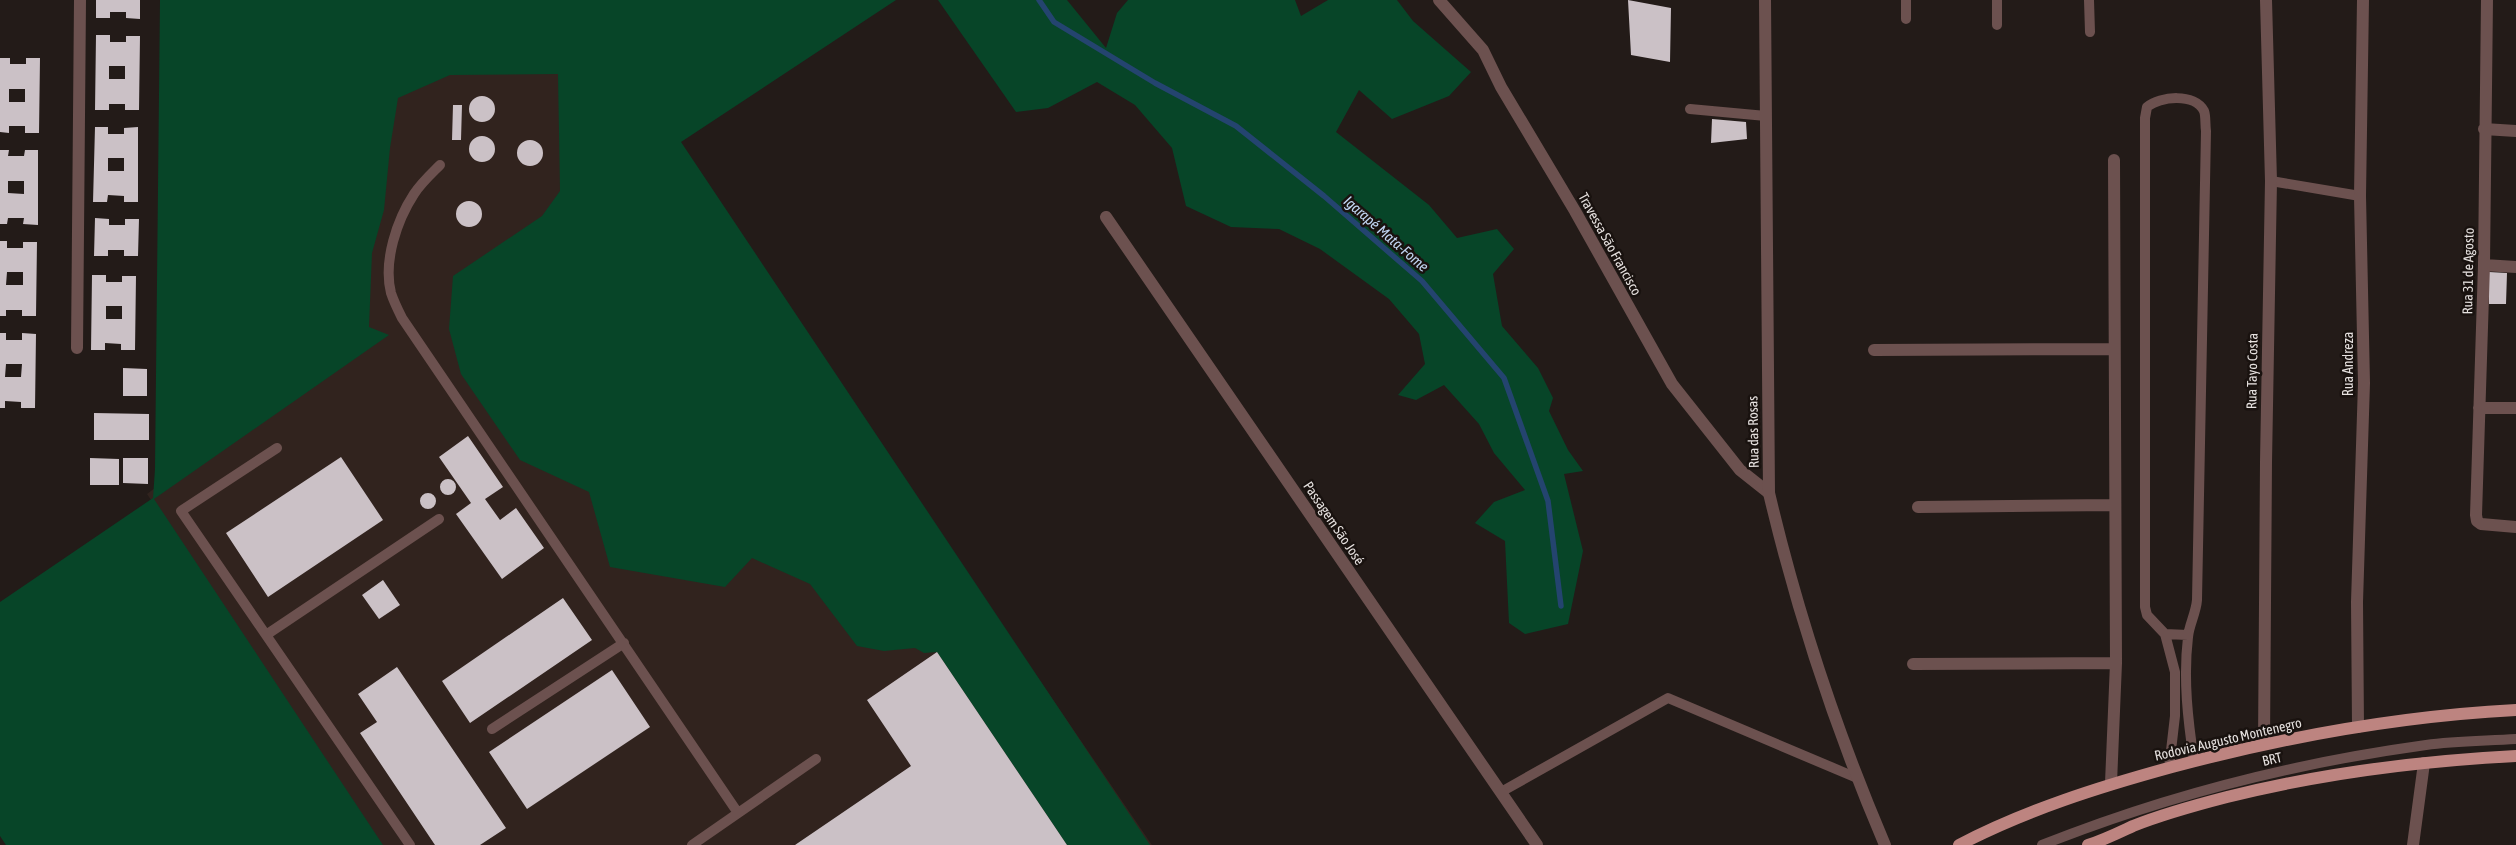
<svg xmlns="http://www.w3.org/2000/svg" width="2516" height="845" font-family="'Asap Condensed',sans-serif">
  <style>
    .built { fill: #31231e }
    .green { fill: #074528 }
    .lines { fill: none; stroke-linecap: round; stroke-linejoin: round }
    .stream { stroke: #24446f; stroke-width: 5.5 }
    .building { fill: #cbc1c6; fill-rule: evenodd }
    .service { stroke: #6c514f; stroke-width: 10 }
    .minor { stroke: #6c514f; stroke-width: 12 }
    .tertiary { stroke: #6c514f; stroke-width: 12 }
    .primary { stroke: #bd8480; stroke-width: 12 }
    .labels { text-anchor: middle; stroke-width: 5; stroke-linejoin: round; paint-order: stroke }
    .street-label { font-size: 14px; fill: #e6e1df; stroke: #19120f }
    .water-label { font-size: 15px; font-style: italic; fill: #c0d4f1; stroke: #19120f }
  </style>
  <rect width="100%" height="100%" fill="#231b18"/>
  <path class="built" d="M 467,15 L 670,138 L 1152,845 L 382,845 L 147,494 L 348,340 L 378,100 Z"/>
  <path class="green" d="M 160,0 L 896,0 L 681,142 L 1150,845 L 1067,845 L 937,652 L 924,653 L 915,648 L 884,651 L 857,646 L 810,584 L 752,558 L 725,587 L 610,567 L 589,492 L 520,460 L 461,374 L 449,329 L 453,276 L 542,216 L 560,191 L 558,74 L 450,75 L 398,98 L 390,148 L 384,210 L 372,253 L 369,327 L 389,335 L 154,499 L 383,845 L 6,845 L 0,836 L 0,602 L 153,498 L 155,469 Z
    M 938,0 L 1067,0 L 1106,48 L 1117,13 L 1128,0 L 1295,0 L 1301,16 L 1328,0 L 1397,0 L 1413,21 L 1471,72 L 1449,96 L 1392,119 L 1359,90 L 1336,132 L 1429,205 L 1457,238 L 1497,229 L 1514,249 L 1493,274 L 1502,326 L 1538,368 L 1553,398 L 1549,411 L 1568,450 L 1583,471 L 1564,474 L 1583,551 L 1568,624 L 1525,634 L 1509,623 L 1505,541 L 1475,523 L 1494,502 L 1525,490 L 1494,453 L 1479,424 L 1444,385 L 1416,400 L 1398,395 L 1425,364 L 1419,334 L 1389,299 L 1320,249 L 1279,229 L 1231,227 L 1186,206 L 1172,148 L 1135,105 L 1097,82 L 1048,108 L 1016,112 Z"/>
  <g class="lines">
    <path class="stream" d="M 1039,0 L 1054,22 L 1155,83 L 1236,126 L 1324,196 L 1422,281 L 1504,378 L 1548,501 L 1561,606"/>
  </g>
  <path class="building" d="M 96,0 L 140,0 L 140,19 L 126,18 L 126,12 L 110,12 L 110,18 L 96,18 Z
    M 1628,0 L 1671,8 L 1670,62 L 1631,55 Z
    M 96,35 L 110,35 L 110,42 L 126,42 L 126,36 L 140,36 L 139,110 L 125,110 L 125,104 L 109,104 L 109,110 L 95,110 ZM 109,66 L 125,66 L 125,79 L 109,79 Z
    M 0,58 L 10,58 L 10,64 L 26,64 L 26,58 L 40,58 L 39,133 L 25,133 L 25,126 L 9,126 L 9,133 L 0,132 ZM 9,89 L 25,89 L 25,102 L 9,102 Z
    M469 109a13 13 0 1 1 26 0a13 13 0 1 1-26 0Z
    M 453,105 L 462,105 L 461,140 L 452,140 Z
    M 1712,119 L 1746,122 L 1747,139 L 1711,143 Z
    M 95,127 L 108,127 L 108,134 L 124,134 L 124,128 L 138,127 L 138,202 L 124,202 L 124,196 L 108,195 L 107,202 L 93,202 ZM 108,158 L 124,158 L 124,171 L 108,171 Z
    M469 149a13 13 0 1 1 26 0a13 13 0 1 1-26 0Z
    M517 153a13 13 0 1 1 26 0a13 13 0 1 1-26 0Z
    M 0,150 L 9,150 L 8,156 L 24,156 L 25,150 L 38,150 L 38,225 L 23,224 L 24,218 L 8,218 L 7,224 L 0,224 ZM 8,181 L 24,181 L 24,194 L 8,193 Z
    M456 214a13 13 0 1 1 26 0a13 13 0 1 1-26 0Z
    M 95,218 L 109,219 L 109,225 L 125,225 L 125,219 L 139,219 L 138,256 L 124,256 L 124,250 L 108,250 L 108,256 L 94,256 Z
    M 0,241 L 7,241 L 7,248 L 23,248 L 23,242 L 37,242 L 36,316 L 22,316 L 22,310 L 6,310 L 6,316 L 0,316 ZM 7,272 L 23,272 L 23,285 L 6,285 Z
    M 2489,272 L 2507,273 L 2506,304 L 2489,304 Z
    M 92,275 L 106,275 L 106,282 L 122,282 L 122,276 L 136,276 L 135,350 L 121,350 L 121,344 L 105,343 L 105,350 L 91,350 ZM 106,306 L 122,306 L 122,319 L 106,319 Z
    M 0,333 L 6,333 L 6,340 L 22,340 L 22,333 L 36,334 L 35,408 L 21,408 L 21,402 L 5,401 L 5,408 L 0,408 ZM 6,364 L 22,364 L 21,377 L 5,377 Z
    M 123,368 L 147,369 L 147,396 L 123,396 Z
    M 94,413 L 149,414 L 149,440 L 94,440 Z
    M 468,436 L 503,487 L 485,499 L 500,520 L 516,508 L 544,548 L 502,579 L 456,514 L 471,503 L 439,457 Z
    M 341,457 L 383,520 L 268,597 L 226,533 Z
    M 90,458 L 119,459 L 119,485 L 90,485 Z
    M 123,458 L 148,458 L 148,484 L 123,483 Z
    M440 487a8 8 0 1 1 16 0a8 8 0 1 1-16 0Z
    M420 501a8 8 0 1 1 16 0a8 8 0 1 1-16 0Z
    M 383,580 L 400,605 L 379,619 L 362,595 Z
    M 563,598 L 592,640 L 470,723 L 442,681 Z
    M 937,652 L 1067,845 L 795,845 L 911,766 L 867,700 Z
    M 397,667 L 506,828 L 480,845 L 435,845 L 360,733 L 377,722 L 358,694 Z
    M 612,670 L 650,727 L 527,809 L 489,752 Z"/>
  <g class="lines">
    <path class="service" d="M 2089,0 L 2090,32
      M 1906,19 L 1906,0
      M 1997,25 L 1997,0
      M 1690,109 L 1766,116
      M 440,165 C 431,174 421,183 414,194 C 397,220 383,261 391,293 C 394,302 398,310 402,318 L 738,813
      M 2271,181 L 2360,196
      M 2165,634 L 2188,635
      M 266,635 L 181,511 L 277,448
      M 492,729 L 624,643
      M 2169,768 L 2175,716 L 2175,672 L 2165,634 L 2147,615 L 2145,607 L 2145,118 L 2147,107 C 2160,96 2195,93 2204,111 C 2206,116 2205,125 2206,131 L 2197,600 C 2196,613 2189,625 2188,637 C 2183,679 2188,721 2194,761
      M 1501,792 L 1668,698 L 1857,778
      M 410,845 L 266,635 L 439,519
      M 692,845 L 816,759
      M 2042,845 C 2165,796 2294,763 2426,745 C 2455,741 2486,741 2516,739"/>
    <path class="minor" d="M 1439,0 L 1483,50 L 1501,87 L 1575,211 L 1672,384 L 1740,470 L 1769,493
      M 2487,0 L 2484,265 L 2476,515 L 2477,521 L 2481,524 L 2516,527
      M 2484,129 L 2516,131
      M 1106,217 L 1537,845
      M 2484,265 L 2516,267
      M 77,348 L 80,0
      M 1874,350 L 2114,349
      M 2479,408 L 2516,408
      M 1918,507 L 2115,505
      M 1913,664 L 2116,663
      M 2358,727 L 2357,602 L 2364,383 L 2360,196 L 2363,0
      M 2264,744 L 2266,462 L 2271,181 L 2266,0
      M 2111,783 L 2116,663 L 2114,160
      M 2413,845 L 2424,763"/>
    <path class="tertiary" d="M 1765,0 L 1769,493 C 1798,616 1835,728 1885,845"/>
    <path class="primary" d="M 1959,845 C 2026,810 2099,787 2172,767 C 2284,737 2400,716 2516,710
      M 2088,845 C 2104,840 2118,833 2133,826 C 2163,814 2196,805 2227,797 C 2323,773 2418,761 2516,756"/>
  </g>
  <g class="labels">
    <g class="street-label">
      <text transform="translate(1610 244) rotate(61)" y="5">Travessa São Francisco</text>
      <text transform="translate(2468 271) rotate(-89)" y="5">Rua 31 de Agosto</text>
      <text transform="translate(2348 364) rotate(-90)" y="5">Rua Andreza</text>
      <text transform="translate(2252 371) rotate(-89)" y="5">Rua Tayo Costa</text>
      <text transform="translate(1753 432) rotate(-91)" y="5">Rua das Rosas</text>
      <text transform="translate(1334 523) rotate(56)" y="5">Passagem São José</text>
      <text transform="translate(2228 739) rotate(-13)" y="5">Rodovia Augusto Montenegro</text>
      <text transform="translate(2272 759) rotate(-13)" y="5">BRT</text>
    </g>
    <g class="water-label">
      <text transform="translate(1386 234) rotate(41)" y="5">Igarapé Mata-Fome</text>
    </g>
  </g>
</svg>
